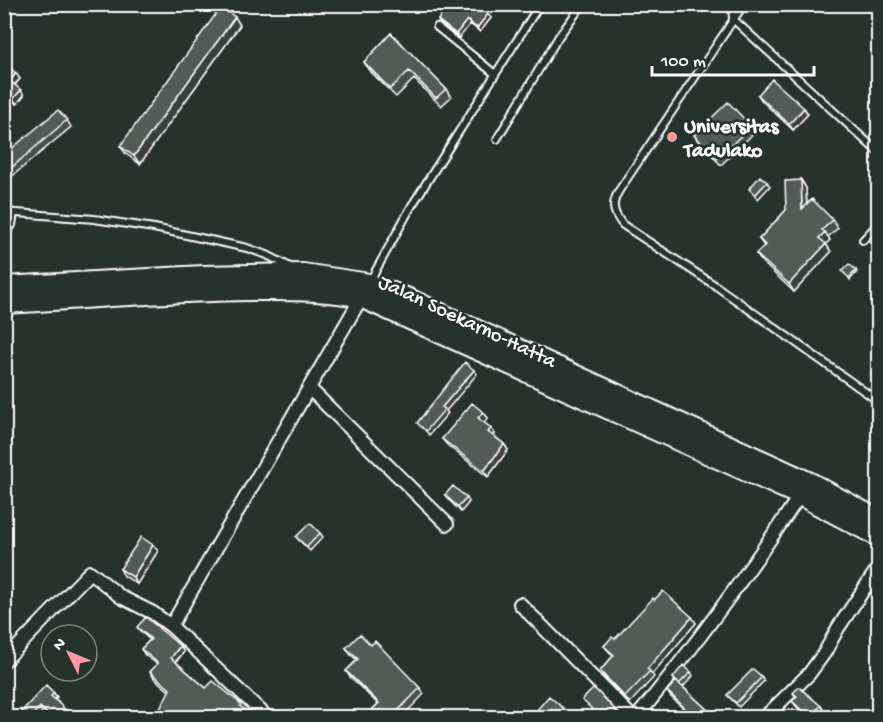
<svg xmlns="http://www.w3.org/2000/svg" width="883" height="722" font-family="'Gochi Hand',sans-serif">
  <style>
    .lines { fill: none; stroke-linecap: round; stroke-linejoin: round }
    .lane-casing { stroke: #fff; stroke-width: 10 }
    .street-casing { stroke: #fff; stroke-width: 16 }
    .primary-casing { stroke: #fff; stroke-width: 24 }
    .lane { stroke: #26332d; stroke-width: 6 }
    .street { stroke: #26332d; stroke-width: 12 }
    .primary { stroke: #26332d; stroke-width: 20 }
    .wall { fill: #464f4b; stroke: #fff; stroke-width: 1.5 }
    .shaded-wall { fill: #39403d; stroke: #fff; stroke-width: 1.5 }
    .building { fill: #515c57; stroke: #fff; stroke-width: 1.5 }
    .poi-dot { fill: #ff9aa2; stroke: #26332d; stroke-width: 2 }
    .labels { text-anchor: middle; stroke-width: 5; stroke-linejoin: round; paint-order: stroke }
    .poi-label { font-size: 21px; font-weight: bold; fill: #fff; stroke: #26332d; text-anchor: start }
    .street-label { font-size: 21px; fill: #fff; stroke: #26332d }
  </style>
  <rect width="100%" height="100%" fill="#26332d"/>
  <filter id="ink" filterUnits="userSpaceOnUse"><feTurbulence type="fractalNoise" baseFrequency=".0167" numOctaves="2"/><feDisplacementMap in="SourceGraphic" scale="12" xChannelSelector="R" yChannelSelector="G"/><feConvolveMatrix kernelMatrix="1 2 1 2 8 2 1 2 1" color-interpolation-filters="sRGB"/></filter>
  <g filter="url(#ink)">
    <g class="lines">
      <g class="lane-casing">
        <path id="lane" d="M 732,4 L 733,19 L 878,152
          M 744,4 L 620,189 C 611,203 612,212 623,225 L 716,286 L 878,401
          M 437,27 L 495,74
          M 497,139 L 559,36 L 583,4
          M 4,212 L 94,219 L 154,228 L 247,248 L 267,255 L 292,268
          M 4,236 L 12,225 L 14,213
          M 863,240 L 878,224
          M 370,281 L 411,207 L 540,4"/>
      </g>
      <g class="street-casing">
        <path id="street" d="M 309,388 L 447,524
          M 520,604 L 633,718
          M 4,661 L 90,572 L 121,597 L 153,613 L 171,626
          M 268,718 L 171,626 L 364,293
          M 636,718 C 696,645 748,573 800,495
          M 764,718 L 809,674 L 825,652 L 838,628 L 878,568"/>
      </g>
      <g class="primary-casing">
        <path id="primary" d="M 4,287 L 203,276 L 303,274 L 369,284 L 406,298 L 810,483 L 878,520
          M 4,303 C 87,298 169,291 252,290 C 288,290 326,289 361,297 L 800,495 L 878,536"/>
      </g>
      <use href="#lane" class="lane"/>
      <use href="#street" class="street"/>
      <use href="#primary" class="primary"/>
    </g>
    <path class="wall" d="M 444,4 L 480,4 L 483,8 L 482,9 L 491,18 L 480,32 L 470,24 L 459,38 L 441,24 L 438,20 L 448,7 Z
      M 240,25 L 140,164 L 126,154 L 120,146 Z
      M 391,33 L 446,89 L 451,97 L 441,106 L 414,79 L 396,97 L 369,70 L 364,62 Z
      M 4,63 L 20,79 L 15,85 L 24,95 L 17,104 L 6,96 L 4,98 Z
      M 758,95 L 804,108 L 808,114 L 793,130 L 762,101 Z
      M 67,120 L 71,127 L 4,183 L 4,155 Z
      M 751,126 L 755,132 L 721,165 L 698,141 L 694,135 Z
      M 801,180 L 806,188 L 807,205 L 833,220 L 838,228 L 828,237 L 830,240 L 826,244 L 831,252 L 794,292 L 762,262 L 756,254 L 764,246 L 759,239 L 786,210 Z
      M 483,412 L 488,418 L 484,423 L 495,434 L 494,436 L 504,444 L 508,450 L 488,477 L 447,445 L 442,439 Z
      M 445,495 L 469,502 L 461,512 L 448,499 Z
      M 320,533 L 323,537 L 310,551 L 296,537 Z
      M 153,545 L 158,551 L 137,584 L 124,576 L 120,569 Z
      M 654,600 L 696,623 L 652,674 L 654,677 L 630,703 L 604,677 L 600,671 L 613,656 L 604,646 L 615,639 Z
      M 137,627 L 180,646 L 184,652 L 176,662 L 206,688 L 241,704 L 169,691 L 154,678 L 150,672 L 157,664 L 145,655 L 141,649 L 150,640 L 141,632 Z
      M 371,645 L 420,688 L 424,694 L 402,717 L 365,717 L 378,704 L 350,677 L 346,671 L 357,660 L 350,654 L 346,648 Z
      M 691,672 L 693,676 L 683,687 L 711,713 L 714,717 L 685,717 L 689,714 L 671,697 L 667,691 L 676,682 L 673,678 Z
      M 762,677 L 764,681 L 739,707 L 727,695 Z
      M 54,693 L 57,697 L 55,699 L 70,715 L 67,717 L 50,717 L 43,711 L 37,717 L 27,717 L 22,711 Z
      M 793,693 L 821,706 L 824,711 L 822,713 L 826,717 L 807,717 L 796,706 L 792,701 L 796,697 Z"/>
    <path class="shaded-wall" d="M 488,14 L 491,18 L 480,32 L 477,28 Z
      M 235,17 L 240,25 L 140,164 L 134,156 Z
      M 467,20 L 470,24 L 459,38 L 456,34 Z
      M 16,73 L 20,79 L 13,86 L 10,81 Z
      M 21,90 L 24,95 L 17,104 L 13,99 Z
      M 804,108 L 808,114 L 793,130 L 789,124 Z
      M 801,180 L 806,188 L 807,217 L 802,209 Z
      M 767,182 L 770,186 L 758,199 L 755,195 Z
      M 825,232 L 830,240 L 825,245 L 819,238 Z
      M 826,244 L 831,252 L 794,292 L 789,284 Z
      M 856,270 L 857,272 L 850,280 L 849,278 Z
      M 474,370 L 477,374 L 446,411 L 448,413 L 429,435 L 426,431 L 442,407 Z
      M 483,412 L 488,418 L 482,424 L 478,418 Z
      M 491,428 L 495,434 L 492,438 L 488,432 Z
      M 504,444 L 508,450 L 488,477 L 484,471 Z
      M 467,498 L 469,502 L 461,512 L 458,507 Z
      M 153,545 L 158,551 L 137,584 L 133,577 Z
      M 692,617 L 696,623 L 652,674 L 647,669 Z
      M 180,646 L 184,652 L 174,663 L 171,658 Z
      M 821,706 L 824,711 L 821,714 L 817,709 Z
      M 67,711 L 70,715 L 67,717 L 61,717 Z
      M 55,713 L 58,717 L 51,717 Z"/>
    <path class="building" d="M 446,4 L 479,4 L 478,6 L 488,14 L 477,28 L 467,20 L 456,34 L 438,20 L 448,6 Z
      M 221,7 L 235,17 L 134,156 L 120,146 Z
      M 391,33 L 446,89 L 436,98 L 409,71 L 390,89 L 364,62 Z
      M 4,63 L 16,73 L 10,81 L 21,90 L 13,99 L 4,92 Z
      M 772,79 L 804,108 L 789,124 L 758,95 Z
      M 728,102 L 751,126 L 717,159 L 694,135 Z
      M 58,110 L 67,120 L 4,174 L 4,155 Z
      M 760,176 L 767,182 L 755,195 L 749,189 Z
      M 801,180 L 802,209 L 812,199 L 833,220 L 822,230 L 825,232 L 819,238 L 826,244 L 789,284 L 756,254 L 765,245 L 759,239 L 786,210 L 785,181 Z
      M 849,264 L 856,270 L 849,278 L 842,271 Z
      M 465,362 L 474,370 L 442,407 L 445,409 L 426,431 L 417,423 Z
      M 472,403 L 483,412 L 478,418 L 491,428 L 488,432 L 504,444 L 484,471 L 442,439 Z
      M 453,486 L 467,498 L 458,507 L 445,495 Z
      M 310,523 L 320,533 L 307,547 L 296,537 Z
      M 141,537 L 153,545 L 133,577 L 120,569 Z
      M 663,591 L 692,617 L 647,669 L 650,671 L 625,697 L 600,671 L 614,655 L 604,646 L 612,637 L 615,639 L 653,598 L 654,600 Z
      M 146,617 L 180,646 L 171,658 L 206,688 L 213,681 L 241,704 L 240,706 L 255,717 L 156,717 L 170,689 L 150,672 L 158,663 L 141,649 L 151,639 L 137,627 Z
      M 360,634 L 371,645 L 375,641 L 420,688 L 392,717 L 365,717 L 379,703 L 346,671 L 358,659 L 346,648 Z
      M 683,665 L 691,672 L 679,684 L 673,678 Z
      M 753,669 L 762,677 L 736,703 L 727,695 Z
      M 676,681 L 711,713 L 708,717 L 685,717 L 690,713 L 667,691 Z
      M 46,685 L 54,693 L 51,696 L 67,711 L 61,717 L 55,713 L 51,717 L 40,707 L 31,717 L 28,717 L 22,711 Z
      M 799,687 L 821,706 L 817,709 L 825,716 L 824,717 L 809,717 L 792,701 L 797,696 L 793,693 Z
      M 594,688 L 622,717 L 586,717 L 593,710 L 582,700 Z
      M 549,696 L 564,709 L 563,711 L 570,717 L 531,717 Z"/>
  </g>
  <circle class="poi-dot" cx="672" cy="137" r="6"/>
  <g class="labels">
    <g class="poi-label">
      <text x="684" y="132">Universitas<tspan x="684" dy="24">Tadulako</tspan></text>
    </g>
    <g class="street-label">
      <text transform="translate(468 320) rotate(25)" y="7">Jalan Soekarno-Hatta</text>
    </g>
  </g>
  <rect width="883" height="722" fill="none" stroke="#26332d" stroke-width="24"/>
  <rect x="12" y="12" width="859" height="698" fill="none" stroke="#fff" stroke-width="2" filter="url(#ink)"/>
  <g transform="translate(69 653) rotate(313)"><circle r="28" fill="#26332d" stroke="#7d8581" stroke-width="1.5"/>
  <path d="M0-4.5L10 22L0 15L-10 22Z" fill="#ff9aa2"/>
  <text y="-9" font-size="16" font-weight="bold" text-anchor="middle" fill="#ffffff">N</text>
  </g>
  <path d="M652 66v9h162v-9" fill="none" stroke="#ffffff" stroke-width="3"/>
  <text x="661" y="66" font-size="18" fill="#ffffff" stroke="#26332d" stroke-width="4.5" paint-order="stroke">100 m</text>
</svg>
